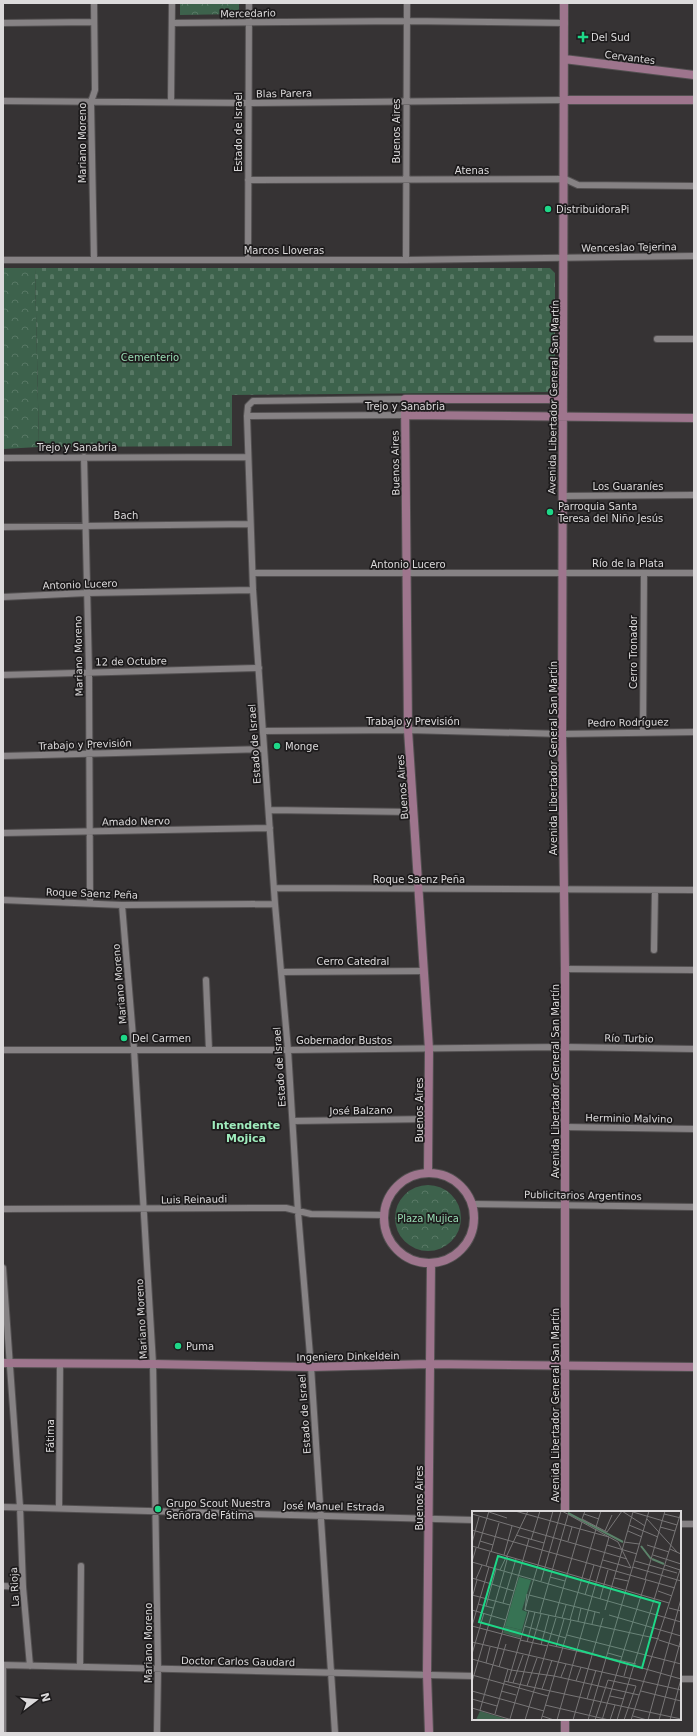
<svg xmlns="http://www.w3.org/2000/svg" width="697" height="1736" font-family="'DejaVu Sans',sans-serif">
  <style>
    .forest { fill: url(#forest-crowns) }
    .cemetery { fill: url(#cemetery-stones) }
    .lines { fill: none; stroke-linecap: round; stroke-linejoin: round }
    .street-casing { stroke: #535051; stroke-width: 8 }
    .secondary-casing { stroke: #535051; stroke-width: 10 }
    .street { stroke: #868284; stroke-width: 6 }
    .secondary { stroke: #9e758d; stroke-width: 8 }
    .poi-dot { fill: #1ed888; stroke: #1d1b1c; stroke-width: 1.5 }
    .labels { text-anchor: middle; stroke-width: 3.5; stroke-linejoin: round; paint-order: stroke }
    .street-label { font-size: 10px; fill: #dcdadb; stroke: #1d1b1c }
    .poi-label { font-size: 10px; fill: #dcdadb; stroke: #1d1b1c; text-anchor: start }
    .park-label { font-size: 10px; fill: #99ddb4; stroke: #1d1b1c }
    .neighbourhood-label { font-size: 11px; font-weight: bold; fill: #9fecbd; stroke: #1d1b1c }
    .inset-river { fill: none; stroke: #5b836a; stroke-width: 2 }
    .inset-road { fill: none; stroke: #787677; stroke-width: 1 }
    .view { fill: #1ed888; fill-opacity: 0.15; stroke: #1ed888; stroke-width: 2 }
    .inset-edge { fill: none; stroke: #dcdadb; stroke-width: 2 }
  </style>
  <defs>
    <pattern id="forest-crowns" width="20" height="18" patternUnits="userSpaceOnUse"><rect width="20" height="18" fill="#3d624c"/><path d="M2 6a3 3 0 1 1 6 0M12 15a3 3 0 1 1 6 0" fill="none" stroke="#587865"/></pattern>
    <pattern id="cemetery-stones" width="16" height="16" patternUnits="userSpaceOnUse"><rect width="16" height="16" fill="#3d624c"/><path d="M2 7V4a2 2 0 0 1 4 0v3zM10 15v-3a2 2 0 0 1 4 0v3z" fill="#587865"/></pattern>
  </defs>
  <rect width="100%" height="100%" fill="#363334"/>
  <path class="forest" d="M 180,3 L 239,3 L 239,14 L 180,15 Z
    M 3,268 L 35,268 L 39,447 L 3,449 Z
    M395 1218a33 33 0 1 1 66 0a33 33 0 1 1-66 0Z"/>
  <path class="cemetery" d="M 35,268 L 550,268 L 555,273 L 555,392 L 232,395 L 232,446 L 39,447 Z"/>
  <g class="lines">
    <g class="street-casing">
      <path id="street" d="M 3,23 L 94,22
        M 172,23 L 407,21 L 565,23
        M 3,101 L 247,103 L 565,100
        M 171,102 L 172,3
        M 248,180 L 565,179 L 578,185 L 694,186
        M 94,259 L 91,102 L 95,90 L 94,3
        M 3,260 L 406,260 L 694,256
        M 248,260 L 249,3
        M 406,260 L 407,3
        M 657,339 L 694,339
        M 247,416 L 405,415
        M 84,457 L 89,672 L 90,903
        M 3,458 L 248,457
        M 562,496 L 694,495
        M 3,527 L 250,524
        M 253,573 L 694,573
        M 3,597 L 87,593 L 253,590
        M 3,675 L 259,668
        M 263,731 L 408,730 L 562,734 L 694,732
        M 643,732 L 644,573
        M 3,756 L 264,749
        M 269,810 L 413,812
        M 3,833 L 270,828
        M 275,888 L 694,890
        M 3,900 L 122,905 L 275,904
        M 122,905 L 134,1049 L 153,1364 L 158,1669 L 157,1733
        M 654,950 L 655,890
        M 565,969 L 694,970
        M 282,972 L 424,971
        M 206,980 L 209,1050
        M 3,1050 L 288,1050 L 565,1047 L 694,1049
        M 293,1121 L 429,1119
        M 565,1127 L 694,1129
        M 472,1204 L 694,1207
        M 3,1209 L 286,1208 L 311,1214 L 384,1215
        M 3,1268 L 20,1507 L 23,1587 L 30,1666
        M 3,1507 L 473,1520
        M 59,1508 L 60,1364
        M 680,1524 L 694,1524
        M 3,1586 L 23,1587
        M 3,1665 L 473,1676
        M 3,1665 L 3,1733
        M 80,1667 L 81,1566
        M 680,1679 L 694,1679
        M 335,1733 L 311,1367 L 298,1212 L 288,1050 L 275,904 L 253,590 L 247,416 L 248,406 L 253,401 L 405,399"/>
    </g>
    <g class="secondary-casing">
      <path id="secondary" d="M 564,3 L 562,734 L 565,969 L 565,1512
        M 564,59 L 694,75
        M 565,100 L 694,100
        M 405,415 L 694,418
        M 428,1173 L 429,1049 L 408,730 L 405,399 L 563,399
        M384 1218a45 45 0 1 1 90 0a45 45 0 1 1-90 0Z
        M 3,1363 L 153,1364 L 311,1367 L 430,1364 L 694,1367
        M 429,1733 L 427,1674 L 431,1263
        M 565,1733 L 565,1719"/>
    </g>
    <use href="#street" class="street"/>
    <use href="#secondary" class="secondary"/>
  </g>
  <g class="poi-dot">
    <path d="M581 31h4v4h4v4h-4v4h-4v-4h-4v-4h4z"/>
    <circle cx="548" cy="209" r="4"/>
    <circle cx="550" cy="512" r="4"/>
    <circle cx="277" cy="746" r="4"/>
    <circle cx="124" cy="1038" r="4"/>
    <circle cx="178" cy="1346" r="4"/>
    <circle cx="158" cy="1509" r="4"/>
  </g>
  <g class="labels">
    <g class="street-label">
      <text transform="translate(248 13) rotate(-1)" y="4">Mercedario</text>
      <text transform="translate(630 57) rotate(7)" y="4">Cervantes</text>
      <text transform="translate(284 93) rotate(-1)" y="4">Blas Parera</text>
      <text transform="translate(396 131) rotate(-90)" y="4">Buenos Aires</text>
      <text transform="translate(238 132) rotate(-90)" y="4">Estado de Israel</text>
      <text transform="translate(82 143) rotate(-90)" y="4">Mariano Moreno</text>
      <text x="472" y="174">Atenas</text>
      <text transform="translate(629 247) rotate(-1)" y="4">Wenceslao Tejerina</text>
      <text x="284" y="254">Marcos Lloveras</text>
      <text transform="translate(553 397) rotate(-89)" y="4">Avenida Libertador General San Martín</text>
      <text x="405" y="410">Trejo y Sanabria</text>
      <text x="77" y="451">Trejo y Sanabria</text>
      <text transform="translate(395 463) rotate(-91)" y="4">Buenos Aires</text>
      <text x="628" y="490">Los Guaraníes</text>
      <text x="126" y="519">Bach</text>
      <text x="628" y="567">Río de la Plata</text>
      <text x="408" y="568">Antonio Lucero</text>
      <text transform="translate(80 584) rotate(-2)" y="4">Antonio Lucero</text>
      <text transform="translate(633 652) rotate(-90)" y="4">Cerro Tronador</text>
      <text transform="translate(78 656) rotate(-91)" y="4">Mariano Moreno</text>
      <text transform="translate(131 661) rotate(-1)" y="4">12 de Octubre</text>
      <text x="413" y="725">Trabajo y Previsión</text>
      <text transform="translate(628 722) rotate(-1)" y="4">Pedro Rodríguez</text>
      <text transform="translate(85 744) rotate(-2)" y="4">Trabajo y Previsión</text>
      <text transform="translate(254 744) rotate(-94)" y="4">Estado de Israel</text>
      <text transform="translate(553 758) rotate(-90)" y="4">Avenida Libertador General San Martín</text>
      <text transform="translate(402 787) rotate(-94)" y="4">Buenos Aires</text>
      <text transform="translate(136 821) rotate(-1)" y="4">Amado Nervo</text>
      <text x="419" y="883">Roque Saenz Peña</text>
      <text transform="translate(92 893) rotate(2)" y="4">Roque Saenz Peña</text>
      <text x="353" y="965">Cerro Catedral</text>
      <text transform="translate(119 984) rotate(-95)" y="4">Mariano Moreno</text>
      <text transform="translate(629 1038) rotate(1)" y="4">Río Turbio</text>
      <text x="344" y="1044">Gobernador Bustos</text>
      <text transform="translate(279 1067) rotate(-94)" y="4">Estado de Israel</text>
      <text transform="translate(555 1081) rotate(-90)" y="4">Avenida Libertador General San Martín</text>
      <text transform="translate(361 1110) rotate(-1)" y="4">José Balzano</text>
      <text transform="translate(419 1110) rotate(-90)" y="4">Buenos Aires</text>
      <text transform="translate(629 1118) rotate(1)" y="4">Herminio Malvino</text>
      <text transform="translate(583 1195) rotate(1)" y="4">Publicitarios Argentinos</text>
      <text transform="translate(194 1199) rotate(-1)" y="4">Luis Reinaudi</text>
      <text transform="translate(141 1319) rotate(-93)" y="4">Mariano Moreno</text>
      <text transform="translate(348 1356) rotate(-1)" y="4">Ingeniero Dinkeldein</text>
      <text transform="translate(555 1405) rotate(-90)" y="4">Avenida Libertador General San Martín</text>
      <text transform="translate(304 1414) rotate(-94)" y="4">Estado de Israel</text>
      <text transform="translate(50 1436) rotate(-90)" y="4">Fátima</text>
      <text transform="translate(419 1498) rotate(-90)" y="4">Buenos Aires</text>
      <text transform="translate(334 1506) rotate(1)" y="4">José Manuel Estrada</text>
      <text transform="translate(14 1587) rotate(-93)" y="4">La Rioja</text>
      <text transform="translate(148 1643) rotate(-90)" y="4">Mariano Moreno</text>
      <text transform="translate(238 1661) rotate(1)" y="4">Doctor Carlos Gaudard</text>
    </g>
    <g class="poi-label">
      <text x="591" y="41">Del Sud</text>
      <text x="556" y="213">DistribuidoraPi</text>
      <text x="558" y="510">Parroquia Santa<tspan x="558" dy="12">Teresa del Niño Jesús</tspan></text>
      <text x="285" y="750">Monge</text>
      <text x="132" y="1042">Del Carmen</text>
      <text x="186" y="1350">Puma</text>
      <text x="166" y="1507">Grupo Scout Nuestra<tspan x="166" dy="12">Señora de Fátima</tspan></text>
    </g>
    <g class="park-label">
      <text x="150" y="361">Cementerio</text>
      <text x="428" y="1222">Plaza Mujica</text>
    </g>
    <g class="neighbourhood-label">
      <text x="246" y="1129">Intendente<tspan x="246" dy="13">Mojica</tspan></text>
    </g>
  </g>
  <g transform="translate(472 1511)">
    <rect width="209" height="209" fill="#363334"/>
    <path d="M 33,115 L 50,119 L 48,127 L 31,122 Z" fill="#3d624c"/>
    <path d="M 47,66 L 59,69 L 50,99 L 55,101 L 50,119 L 33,115 Z" fill="#3d624c"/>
    <path d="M 8,200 L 37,209 L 4,209 Z" fill="#3d624c"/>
    <path class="inset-river" d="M 96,2 L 151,31M 169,35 L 179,48M 180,48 L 192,53"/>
    <path class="inset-road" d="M 14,0 L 35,7M 43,0 L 137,26M 81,0 L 66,54 L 197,92M 90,0 L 146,31 L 159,57M 113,0 L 110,8 L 135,21 L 150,0M 150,0 L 173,15M 0,3 L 155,48M 112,3 L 127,8M 192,3 L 209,7M 175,8 L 205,41M 157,14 L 186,26M 124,16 L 129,0M 188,16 L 203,20M 0,19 L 203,77M 133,20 L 140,4M 156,20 L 170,26M 44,24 L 72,32M 59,29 L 68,0M 8,30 L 21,34M 96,30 L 100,16M 152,31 L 167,33M 0,32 L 7,6M 135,34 L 165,43M 175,34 L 197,41M 0,35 L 66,54 L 57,84M 6,37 L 17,0M 198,38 L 209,43M 19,41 L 27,12M 32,44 L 40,15M 181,44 L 209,53M 131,49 L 159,57M 163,50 L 205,62M 0,51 L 4,37M 0,51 L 209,111M 193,54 L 208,59M 14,55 L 18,41M 161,56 L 209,70M 28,59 L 56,0M 32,60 L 36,45M 78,66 L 93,70M 0,67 L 42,80M 142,67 L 156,70M 4,68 L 10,54M 173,69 L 193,0M 69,70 L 89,0M 186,80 L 200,85M 55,83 L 53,99 L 187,128M 0,84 L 38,94M 57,84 L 128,102M 113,84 L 122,54M 0,87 L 5,69M 128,88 L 136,59M 31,92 L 44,48M 6,93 L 21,97M 14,95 L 24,58M 197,97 L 209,100M 0,99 L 34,109M 53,99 L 57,84M 133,99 L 161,1 L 205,14M 68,102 L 96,4M 137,104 L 209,125M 83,106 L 110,11M 90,107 L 94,94M 98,109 L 124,18M 106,110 L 109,97M 120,113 L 123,101M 0,115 L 17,56M 0,115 L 49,128M 52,115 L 94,127M 95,124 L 209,153M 48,129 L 76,135M 187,129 L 209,136M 0,131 L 86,151M 55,131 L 63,101M 69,134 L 77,104M 77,134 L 164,153M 84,136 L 92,108M 136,142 L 150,146M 0,143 L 12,102M 0,148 L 39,159 L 82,165 L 167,184M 86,151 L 209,179M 14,152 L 18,136M 163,155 L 209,168M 27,156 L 34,133M 0,164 L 76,185M 152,165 L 156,151M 89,166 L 94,153M 32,170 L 209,208M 104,170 L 109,156M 0,171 L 32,61M 36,171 L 57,100M 41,172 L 51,144M 55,175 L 65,147M 70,178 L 80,149M 0,180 L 72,200M 29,180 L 44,184M 169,180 L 209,190M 138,185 L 152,188M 0,188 L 25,195M 115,188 L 124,159M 73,194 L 137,209M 0,197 L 40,209M 8,199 L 57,28M 23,203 L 36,158M 70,205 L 82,209M 161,205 L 175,209M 38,208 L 69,103M 53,209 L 84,107M 69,209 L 99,109M 85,209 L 137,26M 101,209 L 131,107M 116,209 L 177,0M 123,209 L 136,169 L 164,175 L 152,209M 130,209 L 174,69M 138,209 L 143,194M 145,209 L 209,1M 159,209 L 209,56M 176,209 L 209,88M 187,209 L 209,128M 198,209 L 209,168"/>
    <path class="view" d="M 26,45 L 188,92 L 170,157 L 7,111 Z"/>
    <rect width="209" height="209" class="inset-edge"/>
  </g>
  <rect width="697" height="1736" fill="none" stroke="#dcdadb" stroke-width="8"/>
  <g transform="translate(36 1700) rotate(74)" stroke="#1d1b1c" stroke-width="3" paint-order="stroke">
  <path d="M0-3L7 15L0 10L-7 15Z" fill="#dcdadb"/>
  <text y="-6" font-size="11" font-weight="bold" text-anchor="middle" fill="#dcdadb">N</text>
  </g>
</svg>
